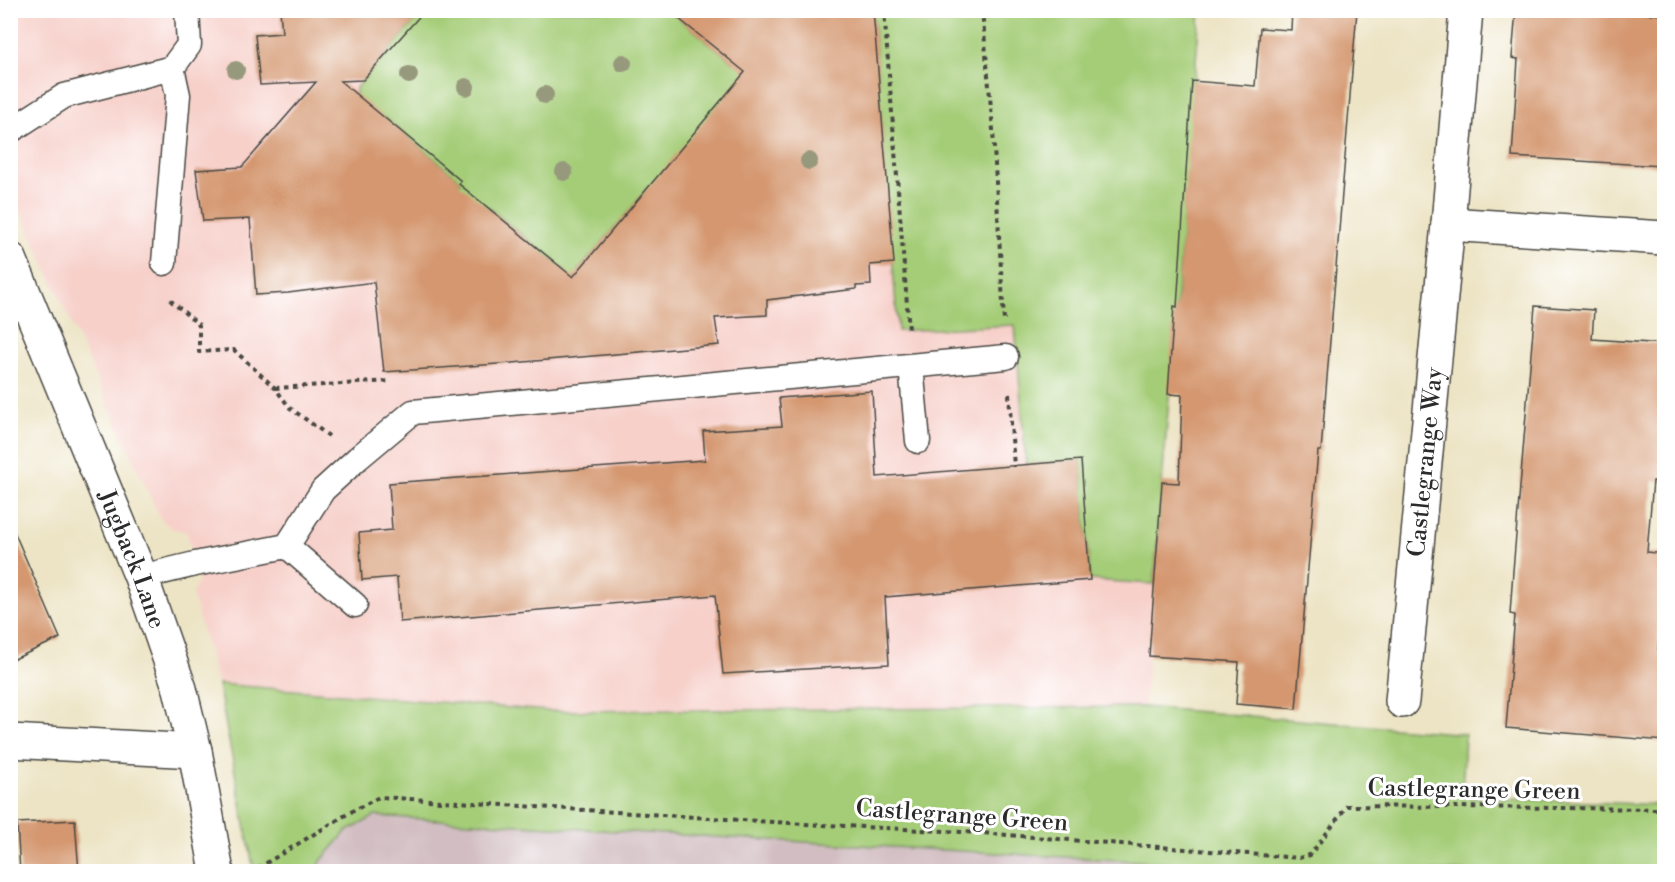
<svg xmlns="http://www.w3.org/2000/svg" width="1675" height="882" font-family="'Libre Bodoni',serif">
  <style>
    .built { fill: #f7d0ca }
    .industrial { fill: #d2bec2 }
    .green { fill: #a5cd78; stroke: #687c52; stroke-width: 1.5 }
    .building { fill: #d4976f }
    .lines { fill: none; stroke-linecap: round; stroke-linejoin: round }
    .lane-casing { stroke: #484742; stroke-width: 27 }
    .street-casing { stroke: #484742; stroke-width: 36 }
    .path { stroke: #484742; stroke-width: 4; stroke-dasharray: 4.5 4.5; stroke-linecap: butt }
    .lane { stroke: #fff; stroke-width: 24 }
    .street { stroke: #fff; stroke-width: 33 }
    .tree { fill: #97997d }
    .labels { text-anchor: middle; stroke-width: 6; stroke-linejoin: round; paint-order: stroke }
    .street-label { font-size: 24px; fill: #2b2b2b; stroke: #fff }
  </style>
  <rect width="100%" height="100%" fill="#fff"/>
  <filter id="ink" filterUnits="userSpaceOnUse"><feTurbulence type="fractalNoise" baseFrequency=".0167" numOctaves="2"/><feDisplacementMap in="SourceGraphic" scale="12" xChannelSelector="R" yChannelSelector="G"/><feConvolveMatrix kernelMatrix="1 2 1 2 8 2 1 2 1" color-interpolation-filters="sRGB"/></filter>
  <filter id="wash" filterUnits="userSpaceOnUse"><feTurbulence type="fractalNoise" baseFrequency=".008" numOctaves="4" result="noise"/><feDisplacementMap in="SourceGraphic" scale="24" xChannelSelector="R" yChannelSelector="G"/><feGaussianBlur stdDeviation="1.35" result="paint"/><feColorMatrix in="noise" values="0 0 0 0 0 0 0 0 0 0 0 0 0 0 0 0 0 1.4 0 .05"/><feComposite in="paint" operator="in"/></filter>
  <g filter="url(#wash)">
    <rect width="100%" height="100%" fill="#ede4c5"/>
    <path class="built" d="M 10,11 L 1200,11 L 1144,707 L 549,711 L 218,684 L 192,594 L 199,581 L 187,532 L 171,528 L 160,518 L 11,190 Z"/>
    <path class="industrial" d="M 375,816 L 647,833 L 1310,871 L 317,872 L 321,861 L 346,832 Z"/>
    <path class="green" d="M 668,10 L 733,62 L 748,62 L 750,93 L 644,193 L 579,270 L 578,286 L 565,286 L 566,271 L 489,208 L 438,210 L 461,181 L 384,117 L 360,146 L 356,88 L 417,19 L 415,11 Z
      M 873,11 L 1200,11 L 1154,584 L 1090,580 L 1081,460 L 1026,464 L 1015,325 L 898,331 Z
      M 218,684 L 549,711 L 1144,707 L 1465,734 L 1462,797 L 1664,805 L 1664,871 L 1310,871 L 647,833 L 375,816 L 346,832 L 321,861 L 317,871 L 254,871 Z"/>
    <g id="blocks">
      <path class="building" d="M 280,10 L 425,10 L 363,80 L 340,81 L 461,181 L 459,184 L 573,277 L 745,72 L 668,10 L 873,10 L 894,263 L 870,265 L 871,285 L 856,286 L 856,289 L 767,300 L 767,315 L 715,318 L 719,345 L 512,363 L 384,372 L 374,282 L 288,293 L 256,295 L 250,219 L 203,221 L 196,170 L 242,167 L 316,82 L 260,85 L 255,35 L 282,33 Z
        M 1292,10 L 1357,10 L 1321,451 L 1318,451 L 1296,709 L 1236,704 L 1239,662 L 1149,656 L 1162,482 L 1179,483 L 1182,395 L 1168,394 L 1174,306 L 1177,307 L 1192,81 L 1255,86 L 1260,28 L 1291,30 Z
        M 1516,10 L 1602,10 L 1665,15 L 1665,115 L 1661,166 L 1512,157 L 1518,59 L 1512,58 Z
        M 1535,306 L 1594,310 L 1592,339 L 1665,344 L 1665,482 L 1653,481 L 1647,552 L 1665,554 L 1665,575 L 1658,649 L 1665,650 L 1665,741 L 1506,728 L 1515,615 L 1510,614 L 1513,571 Z
        M 872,391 L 877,477 L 1081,460 L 1090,580 L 885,597 L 889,664 L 723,674 L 715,595 L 400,622 L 397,577 L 362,580 L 359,533 L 392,530 L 389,483 L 705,460 L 703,431 L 782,426 L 779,398 Z
        M 10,522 L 60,638 L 10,661 Z
        M 75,820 L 79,872 L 20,872 L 17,823 Z"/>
    </g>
  </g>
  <g filter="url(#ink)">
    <use href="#blocks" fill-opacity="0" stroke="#484742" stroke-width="1.5"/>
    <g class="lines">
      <g class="lane-casing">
        <path id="lane" d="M 10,131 L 64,96 L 172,68
          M 164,263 L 178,95 L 172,68 L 189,45 L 187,10
          M 911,366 L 918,441
          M 141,577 L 195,564 L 287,546
          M 355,605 L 287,546 L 323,490 L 358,458 L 413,412 L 1006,357"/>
      </g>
      <g class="street-casing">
        <g id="street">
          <path d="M 1448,224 L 1664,238"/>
          <path id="s1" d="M 10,259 L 141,577 L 180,689 L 195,751 L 217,872"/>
          <path id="s2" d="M 1402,701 L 1448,224 L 1466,10"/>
          <path d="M 10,741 L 195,751"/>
        </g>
      </g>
      <path class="path" d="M 884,10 L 909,330
        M 982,10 L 993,130 L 1004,321
        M 170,300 L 199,325 L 199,352 L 234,350 L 275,388 L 290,408 L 329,436
        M 275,388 L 391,381
        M 1009,394 L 1014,467
        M 258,868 L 349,813 L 379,797 L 805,824 L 982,833 L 1299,858 L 1310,855 L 1347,806 L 1664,809"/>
      <use href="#lane" class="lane"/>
      <use href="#street" class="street"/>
    </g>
    <g class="tree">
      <circle cx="623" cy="63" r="9"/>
      <circle cx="236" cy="70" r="9"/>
      <circle cx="409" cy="75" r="9"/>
      <circle cx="466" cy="87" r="9"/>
      <circle cx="545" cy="95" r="9"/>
      <circle cx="809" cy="161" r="9"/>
      <circle cx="564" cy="172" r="9"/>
    </g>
  </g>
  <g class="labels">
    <g class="street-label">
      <text dy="8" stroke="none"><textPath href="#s2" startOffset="240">Castlegrange Way</textPath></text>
      <text dy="8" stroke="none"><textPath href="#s1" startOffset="324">Jugback Lane</textPath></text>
      <text transform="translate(1474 789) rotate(1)" y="8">Castlegrange Green</text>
      <text transform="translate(962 815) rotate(4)" y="8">Castlegrange Green</text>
    </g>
  </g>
  <rect width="1675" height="882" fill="none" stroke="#fff" stroke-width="36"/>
</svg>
